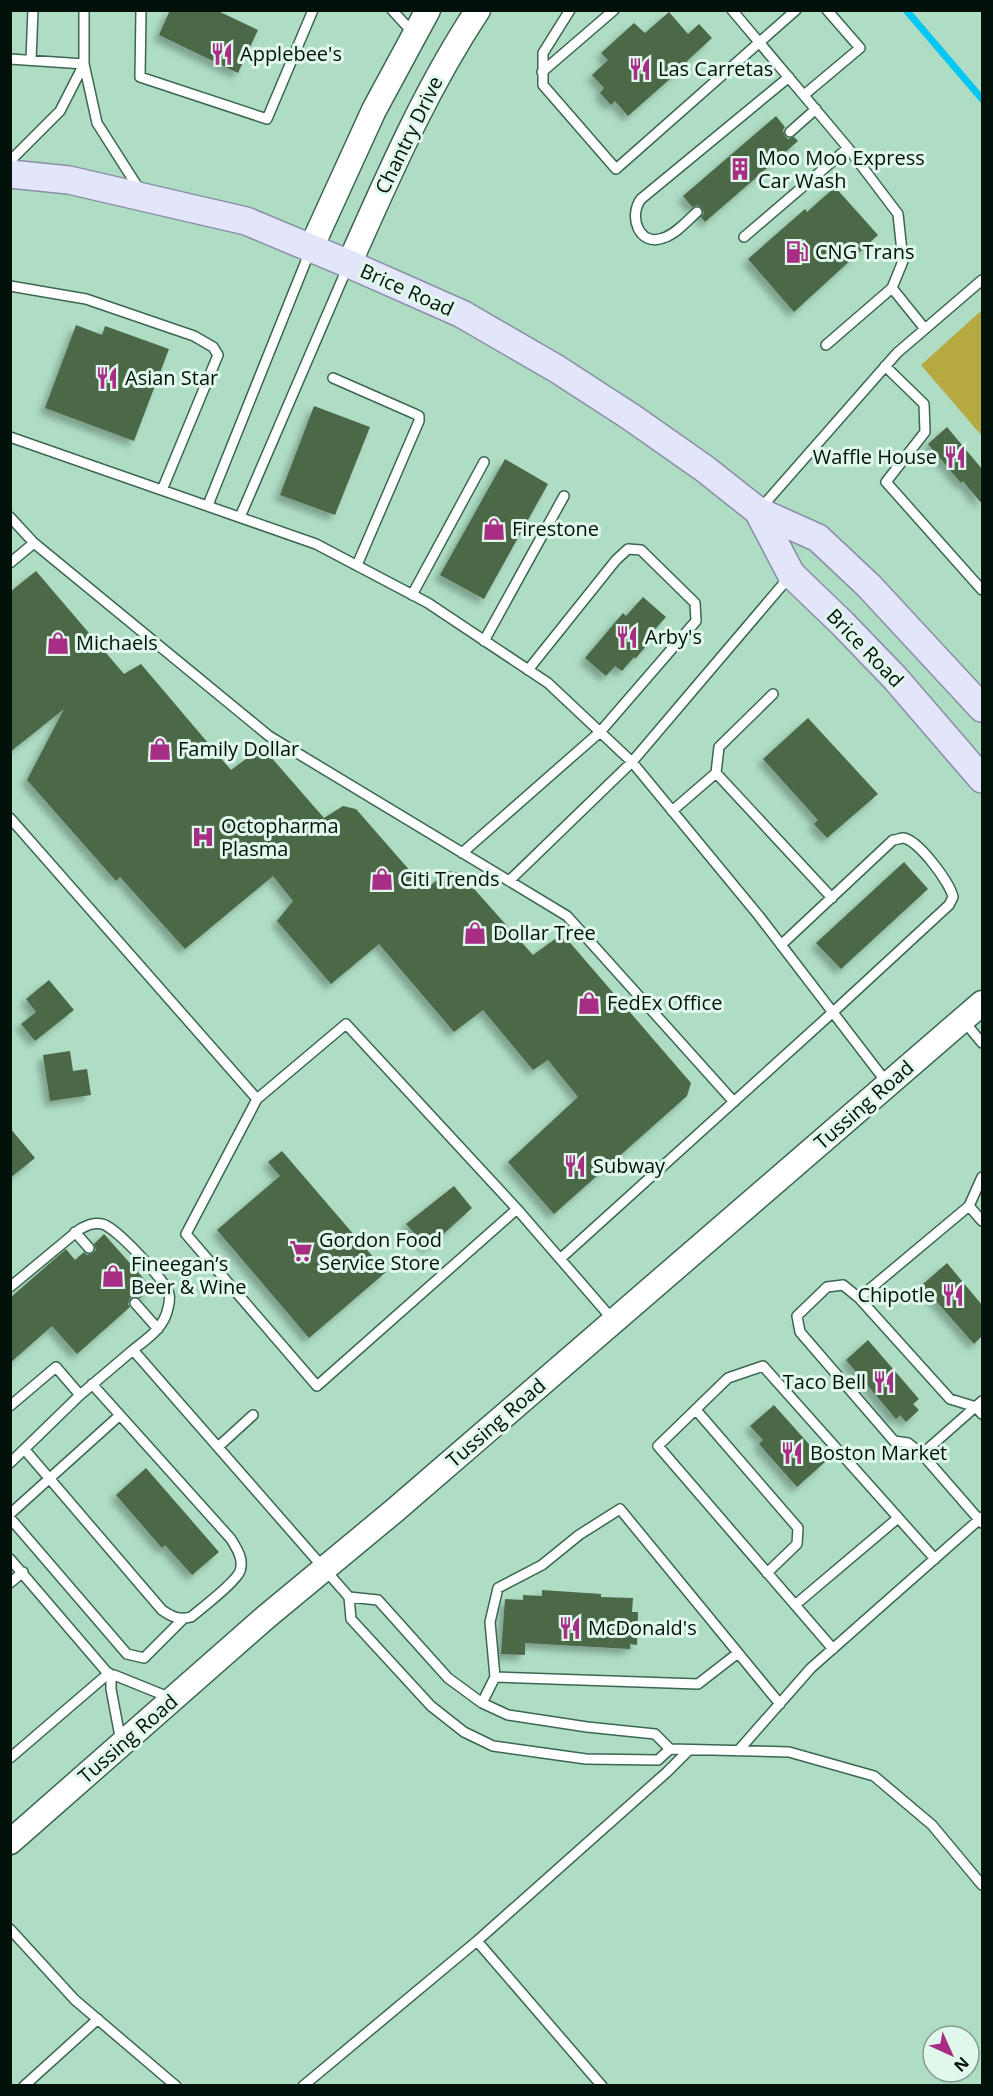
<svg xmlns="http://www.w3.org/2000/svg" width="993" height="2096" font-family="'Open Sans',sans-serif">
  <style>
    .green { fill: #b7a941 }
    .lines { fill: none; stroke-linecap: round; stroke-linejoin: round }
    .stream { stroke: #03c7f3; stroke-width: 7 }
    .building { fill: #4b6747; filter: url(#shadow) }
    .lane-casing { stroke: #3b6651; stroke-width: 12 }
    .secondary-casing { stroke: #3b6651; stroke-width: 27 }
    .primary-casing { stroke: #888fa5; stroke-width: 30 }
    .lane { stroke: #fff; stroke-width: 9 }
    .secondary { stroke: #fff; stroke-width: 24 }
    .primary { stroke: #e3e5fb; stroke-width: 27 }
    .labels { text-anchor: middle; stroke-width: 6; stroke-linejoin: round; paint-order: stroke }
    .poi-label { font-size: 20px; fill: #021109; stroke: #e0f8eb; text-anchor: start }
    .street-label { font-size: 20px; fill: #021109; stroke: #e0f8eb }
  </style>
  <defs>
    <filter id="shadow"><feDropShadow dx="-5.5" dy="5.5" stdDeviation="3" flood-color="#0004"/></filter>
  </defs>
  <rect width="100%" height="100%" fill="#aeddc4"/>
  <path class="green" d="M 982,310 L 982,436 L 921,365 Z"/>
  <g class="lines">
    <path class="stream" d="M 906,10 L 982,99"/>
  </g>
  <path class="building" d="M 170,10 L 216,10 L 258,30 L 238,73 L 159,35 Z
    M 669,12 L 688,34 L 699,24 L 712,38 L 687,61 L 688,63 L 628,116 L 615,101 L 611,105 L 600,93 L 604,88 L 592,75 L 608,60 L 601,53 L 634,23 L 645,33 Z
    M 776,116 L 785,127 L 783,130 L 785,136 L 788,139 L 794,137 L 798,141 L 705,222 L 701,217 L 704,213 L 702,208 L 698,205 L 692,207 L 683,196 Z
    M 835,187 L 878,235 L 794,312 L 748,259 L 805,209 L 807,212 Z
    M 76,325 L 102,335 L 105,326 L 169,349 L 134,441 L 45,408 Z
    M 314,406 L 370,427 L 335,515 L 280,495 Z
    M 947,427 L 982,469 L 982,504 L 963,481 L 961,483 L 928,444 Z
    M 505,459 L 548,484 L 484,599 L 440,575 Z
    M 36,571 L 124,674 L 141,664 L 231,770 L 250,756 L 270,756 L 324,818 L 343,806 L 356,809 L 426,889 L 448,871 L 460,873 L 533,955 L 555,939 L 566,938 L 691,1083 L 687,1096 L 554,1214 L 508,1162 L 578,1097 L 548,1060 L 533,1070 L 483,1010 L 454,1032 L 379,944 L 331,984 L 277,921 L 293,901 L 273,876 L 185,949 L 120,877 L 116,881 L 27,780 L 64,709 L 10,752 L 10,592 Z
    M 643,597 L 666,617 L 650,635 L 653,638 L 635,659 L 634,657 L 622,671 L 615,666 L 606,676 L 585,658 L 623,613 L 626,616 Z
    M 808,718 L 878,794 L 827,838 L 814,824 L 818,820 L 763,759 Z
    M 904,862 L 928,889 L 841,969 L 816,943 Z
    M 49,980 L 74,1010 L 35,1041 L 21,1024 L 36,1012 L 26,999 Z
    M 70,1051 L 73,1071 L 87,1069 L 91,1095 L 50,1101 L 43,1055 Z
    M 10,1128 L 35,1158 L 10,1178 Z
    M 282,1151 L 386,1272 L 309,1338 L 217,1230 L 280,1176 L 268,1162 Z
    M 454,1186 L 472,1208 L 428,1248 L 406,1224 Z
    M 104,1234 L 152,1288 L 140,1298 L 134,1296 L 130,1298 L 128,1304 L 130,1307 L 77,1354 L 52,1326 L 10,1363 L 10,1298 L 66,1249 L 75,1260 L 84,1252 L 87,1255 L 93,1253 L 96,1250 L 94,1244 Z
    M 947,1263 L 982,1305 L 982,1336 L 974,1344 L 922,1285 Z
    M 868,1340 L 919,1399 L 913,1404 L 919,1410 L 906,1422 L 900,1415 L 896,1419 L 846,1360 Z
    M 774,1405 L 825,1462 L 797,1487 L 759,1444 L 763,1440 L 750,1426 Z
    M 146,1468 L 219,1552 L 192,1575 L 165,1545 L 162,1548 L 116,1495 Z
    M 542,1590 L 601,1594 L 601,1597 L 633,1598 L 632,1612 L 638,1612 L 637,1645 L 630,1644 L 630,1649 L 525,1643 L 525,1655 L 501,1654 L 505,1599 L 523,1600 L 523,1595 L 542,1596 Z"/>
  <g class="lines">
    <g class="lane-casing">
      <path id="lane" d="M 141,10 L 140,77 L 267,119 L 313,10
        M 392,10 L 414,34
        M 570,10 L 543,53 L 543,85 L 616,169 L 796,10
        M 732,10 L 848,148 L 898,214 L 903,261 L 892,288 L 826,345
        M 10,59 L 84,64 L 84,10
        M 31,60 L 33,10
        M 542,72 L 614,10
        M 804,95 L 860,48 L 827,10
        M 790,132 L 816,109
        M 10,161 L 60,111 L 84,64 L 97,123 L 141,192
        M 697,212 C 687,221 676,234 663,238 C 639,247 628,216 641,199 L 789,77
        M 744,237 L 848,148
        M 10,286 L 86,299 L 194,336 L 213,347 L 218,355 L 162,490
        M 892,288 L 925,329
        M 885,366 L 924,404 L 925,432 L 886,482 L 982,590
        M 333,378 L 415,414 L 419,416 L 419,421 L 357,565
        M 10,437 L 316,544 L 428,603 L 548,683 L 632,762 L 759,916 L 887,1083
        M 208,505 L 310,251
        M 760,509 L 897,353 L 982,280
        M 10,517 L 34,543 L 269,736 L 567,916 L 734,1102
        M 240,517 L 348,266
        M 10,563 L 34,543
        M 412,595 L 484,462
        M 484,641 L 564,496
        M 716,773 L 832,898
        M 672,811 L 716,773 L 719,747 L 773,694
        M 10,818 L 257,1099 L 186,1234 L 317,1386 L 517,1209 L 613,1320
        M 462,853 L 600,732 L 696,621 L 695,603 L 641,550 L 628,549 L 616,560 L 528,670
        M 509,881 L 632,762 L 790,576
        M 963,1020 L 982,1043
        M 257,1099 L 346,1024 L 517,1209
        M 982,1177 L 969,1206 L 982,1221
        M 75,1232 L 89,1248
        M 560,1259 L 832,1013 L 949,905 L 953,897 C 950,883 918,839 903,838 C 900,838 897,840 893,840 L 781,945
        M 10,1287 L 80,1229 C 88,1225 94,1222 102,1224 C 115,1226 166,1281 169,1294 C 170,1298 169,1304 168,1308 C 164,1328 148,1338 133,1350
        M 859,1298 L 969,1206
        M 135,1303 L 158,1329
        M 10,1406 L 56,1367 L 80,1395
        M 696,1410 L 798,1528 L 797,1544 L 767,1573
        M 982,1414 L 976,1407 L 950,1399 L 859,1298 L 843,1285 L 827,1287 L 797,1316 L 800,1332 L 894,1441 L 908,1443 L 922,1454 L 982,1523
        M 218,1447 L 253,1415
        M 25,1450 L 162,1610 C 172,1617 179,1620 191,1617 C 202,1608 236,1582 240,1571 C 244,1559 237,1549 231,1539 L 92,1384
        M 922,1454 L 982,1401
        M 10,1463 L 80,1395 L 133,1350 L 349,1597 L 351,1619 L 431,1706 L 464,1732 L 493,1746 L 586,1759 L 658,1760 L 670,1749 L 655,1734 L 587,1727 L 508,1715 L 482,1703 L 448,1678 L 378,1600 L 349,1597
        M 10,1514 L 120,1415
        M 10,1518 L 127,1654 L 144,1658 L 183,1619
        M 10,1559 L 111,1677 L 111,1689 L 121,1742
        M 10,1583 L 23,1572
        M 795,1605 L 898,1518
        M 833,1649 L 658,1446 L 728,1378 L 763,1366 L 935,1559
        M 111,1677 L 114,1675 L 171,1698
        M 495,1677 L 698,1684 L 738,1653
        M 482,1703 L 495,1677 L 490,1622 L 498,1588 L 542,1565 L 579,1535 L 620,1509 L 780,1704
        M 670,1749 L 789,1752 L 874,1776 L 932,1825 L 982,1885
        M 738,1751 L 811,1668 L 982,1517
        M 10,1758 L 109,1673
        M 10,1929 L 75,2000 L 176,2086
        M 477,1941 L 602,2086
        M 24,2086 L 98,2019
        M 303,2086 L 477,1941 L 667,1772 L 689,1750"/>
    </g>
    <g class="secondary-casing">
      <path id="secondary" d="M 311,248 L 374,110 L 428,10
        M 349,264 C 388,177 425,90 478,10
        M 10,1842 L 266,1617 L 394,1511 L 982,1003"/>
    </g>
    <g class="primary-casing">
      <path id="primary" d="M 10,174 L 69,180 L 246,221 L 349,264 L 462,314 L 557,369 L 631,417 L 705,469 L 758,511 L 818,538 L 869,586 L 982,708
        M 758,511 L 791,574 L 842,623 L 895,678 L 982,779"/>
    </g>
    <use href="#lane" class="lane"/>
    <use href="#secondary" class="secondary"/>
    <use href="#primary" class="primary"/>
  </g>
  <defs>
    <g id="restaurant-bare" transform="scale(1.8)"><path d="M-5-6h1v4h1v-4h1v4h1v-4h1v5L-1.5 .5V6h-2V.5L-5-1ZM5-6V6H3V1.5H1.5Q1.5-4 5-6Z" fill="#a72e84" stroke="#e0f8eb" stroke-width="2.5" paint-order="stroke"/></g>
    <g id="building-bare" transform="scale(1.8)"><path d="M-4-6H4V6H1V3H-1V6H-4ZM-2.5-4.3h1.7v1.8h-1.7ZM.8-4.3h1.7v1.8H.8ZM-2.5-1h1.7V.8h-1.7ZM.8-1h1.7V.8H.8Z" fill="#a72e84" stroke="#e0f8eb" stroke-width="2.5" paint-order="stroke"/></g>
    <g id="fuel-bare" transform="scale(1.8)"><path d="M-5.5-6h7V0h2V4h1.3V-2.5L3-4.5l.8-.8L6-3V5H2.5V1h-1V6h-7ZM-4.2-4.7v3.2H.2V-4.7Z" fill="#a72e84" stroke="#e0f8eb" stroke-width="2.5" paint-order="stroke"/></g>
    <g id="shop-bare" transform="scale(1.8)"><path d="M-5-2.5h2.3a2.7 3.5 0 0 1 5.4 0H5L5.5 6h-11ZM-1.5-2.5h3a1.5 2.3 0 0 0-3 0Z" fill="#a72e84" stroke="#e0f8eb" stroke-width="2.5" paint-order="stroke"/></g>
    <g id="hospital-bare" transform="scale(1.8)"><path d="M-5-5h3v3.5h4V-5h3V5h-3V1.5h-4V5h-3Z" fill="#a72e84" stroke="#e0f8eb" stroke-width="2.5" paint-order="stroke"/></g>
    <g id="supermarket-bare" transform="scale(1.8)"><path d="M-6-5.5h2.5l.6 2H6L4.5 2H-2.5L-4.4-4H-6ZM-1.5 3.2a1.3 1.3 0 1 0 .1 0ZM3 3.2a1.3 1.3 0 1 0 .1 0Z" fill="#a72e84" stroke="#e0f8eb" stroke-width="2.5" paint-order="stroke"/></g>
  </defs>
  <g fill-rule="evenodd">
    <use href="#restaurant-bare" x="222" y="54"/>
    <use href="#restaurant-bare" x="640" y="69"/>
    <use href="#building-bare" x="740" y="169"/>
    <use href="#fuel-bare" x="797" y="252"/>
    <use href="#restaurant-bare" x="107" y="378"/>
    <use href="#restaurant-bare" x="955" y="457"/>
    <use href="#shop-bare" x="494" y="529"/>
    <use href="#restaurant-bare" x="627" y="637"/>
    <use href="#shop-bare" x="58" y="643"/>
    <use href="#shop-bare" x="160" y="749"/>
    <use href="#hospital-bare" x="203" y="837"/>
    <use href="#shop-bare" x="382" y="879"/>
    <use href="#shop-bare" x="475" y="933"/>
    <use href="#shop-bare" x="589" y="1003"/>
    <use href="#restaurant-bare" x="575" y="1166"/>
    <use href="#supermarket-bare" x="301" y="1251"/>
    <use href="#shop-bare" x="113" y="1276"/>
    <use href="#restaurant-bare" x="953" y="1295"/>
    <use href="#restaurant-bare" x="884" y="1382"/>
    <use href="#restaurant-bare" x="792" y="1453"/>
    <use href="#restaurant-bare" x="570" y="1628"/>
  </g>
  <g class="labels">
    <g class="poi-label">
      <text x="240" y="61">Applebee's</text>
      <text x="658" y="76">Las Carretas</text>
      <text x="758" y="165">Moo Moo Express<tspan x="758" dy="23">Car Wash</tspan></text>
      <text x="815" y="259">CNG Trans</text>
      <text x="125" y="385">Asian Star</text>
      <text x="937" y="464" text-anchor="end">Waffle House</text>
      <text x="512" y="536">Firestone</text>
      <text x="645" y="644">Arby's</text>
      <text x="76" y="650">Michaels</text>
      <text x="178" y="756">Family Dollar</text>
      <text x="221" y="833">Octopharma<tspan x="221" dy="23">Plasma</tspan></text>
      <text x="400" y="886">Citi Trends</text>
      <text x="493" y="940">Dollar Tree</text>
      <text x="607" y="1010">FedEx Office</text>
      <text x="593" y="1173">Subway</text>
      <text x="319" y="1247">Gordon Food<tspan x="319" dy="23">Service Store</tspan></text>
      <text x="131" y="1271">Fineegan’s<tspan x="131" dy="23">Beer &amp; Wine</tspan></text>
      <text x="935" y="1302" text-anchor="end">Chipotle</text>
      <text x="866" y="1389" text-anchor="end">Taco Bell</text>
      <text x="810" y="1460">Boston Market</text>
      <text x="588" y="1635">McDonald's</text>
    </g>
    <g class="street-label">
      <text transform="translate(409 135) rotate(-64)" y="7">Chantry Drive</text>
      <text transform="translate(407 290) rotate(24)" y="7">Brice Road</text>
      <text transform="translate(865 648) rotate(46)" y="7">Brice Road</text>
      <text transform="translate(864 1105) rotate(-41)" y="7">Tussing Road</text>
      <text transform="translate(496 1423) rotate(-41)" y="7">Tussing Road</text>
      <text transform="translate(128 1739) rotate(-41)" y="7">Tussing Road</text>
    </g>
  </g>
  <rect width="993" height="2096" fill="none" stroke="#021109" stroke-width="24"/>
  <g transform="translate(951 2054) rotate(135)"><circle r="28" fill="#e0f8eb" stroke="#879c91" stroke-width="1.5"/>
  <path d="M0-4.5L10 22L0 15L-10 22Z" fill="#a72e84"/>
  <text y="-9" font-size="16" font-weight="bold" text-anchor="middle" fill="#021109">N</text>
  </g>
</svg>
